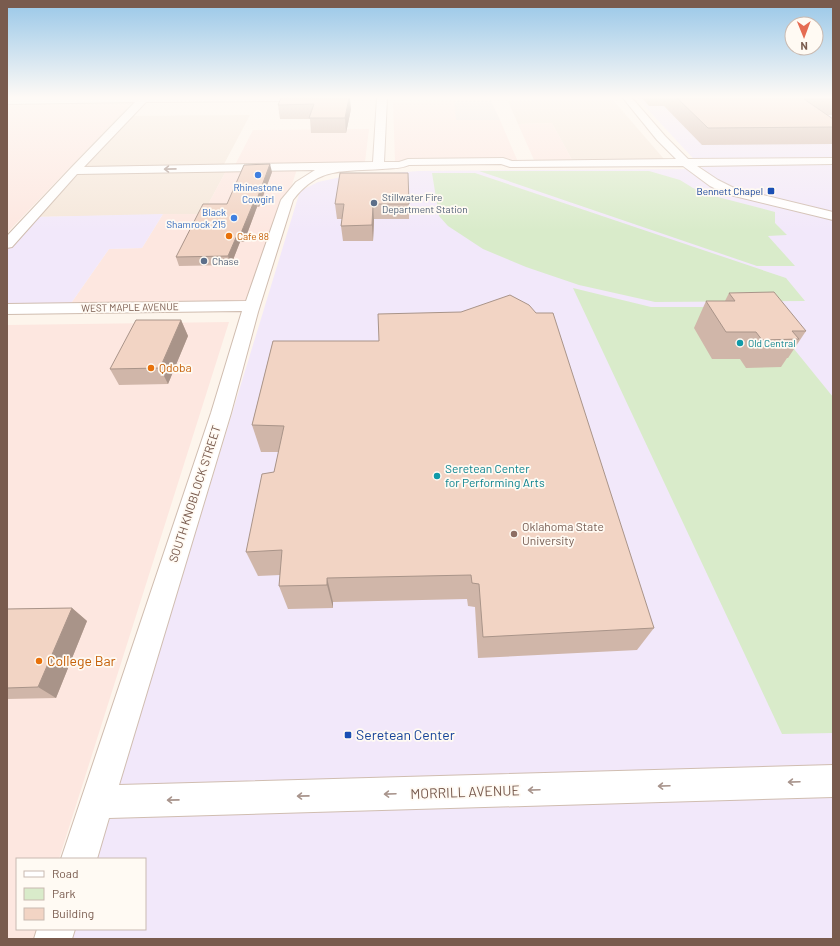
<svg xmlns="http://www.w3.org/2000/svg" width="840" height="946" font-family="Barlow,sans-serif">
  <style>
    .residential { fill: #f5e7da }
    .commercial { fill: #fde7e0 }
    .industrial { fill: #ede6e1 }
    .education { fill: #f2e8fa }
    .green { fill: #d9ebca }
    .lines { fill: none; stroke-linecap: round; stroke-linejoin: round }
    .minor-casing { stroke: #d0bdb0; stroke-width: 2 }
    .minor { fill: #fff; fill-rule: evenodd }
    .wall { fill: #d0b6a9 }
    .shaded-wall { fill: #a99489 }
    .building { fill: #f2d4c4; stroke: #a99489 }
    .oneway { stroke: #a8948c }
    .shop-dot { fill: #3f7fe0; stroke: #fffaf3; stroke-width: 1.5 }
    .transit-dot { fill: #1a4fb4; stroke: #fffaf3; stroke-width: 1.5 }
    .service-dot { fill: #5c6f8a; stroke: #fffaf3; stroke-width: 1.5 }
    .food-dot { fill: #e8710a; stroke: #fffaf3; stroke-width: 1.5 }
    .culture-dot { fill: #0f9aa8; stroke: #fffaf3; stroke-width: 1.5 }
    .education-dot { fill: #8d6e63; stroke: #fffaf3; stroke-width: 1.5 }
    .labels { text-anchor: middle; stroke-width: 3.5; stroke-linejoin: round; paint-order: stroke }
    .far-shop-label { font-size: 10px; fill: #366cbe; stroke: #fffaf3 }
    .far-transit-label { font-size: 10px; fill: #164399; stroke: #fffaf3; text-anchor: end }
    .far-service-label { font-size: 10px; fill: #4e5e75; stroke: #fffaf3; text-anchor: start }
    .far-food-label { font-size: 10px; fill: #c56008; stroke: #fffaf3; text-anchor: start }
    .far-street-label { font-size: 10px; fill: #795b4e; stroke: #fffaf3 }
    .far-culture-label { font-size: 10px; fill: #0d838f; stroke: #fffaf3; text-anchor: start }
    .food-label { font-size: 12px; fill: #c56008; stroke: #fffaf3; text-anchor: start }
    .culture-label { font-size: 12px; fill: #0d838f; stroke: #fffaf3; text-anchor: start }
    .street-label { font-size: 12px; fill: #795b4e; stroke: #fffaf3 }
    .education-label { font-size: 12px; fill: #785e54; stroke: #fffaf3; text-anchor: start }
    .near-food-label { font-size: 14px; fill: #c56008; stroke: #fffaf3; text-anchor: start }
    .near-transit-label { font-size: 14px; fill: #164399; stroke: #fffaf3; text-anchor: start }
    .near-street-label { font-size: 14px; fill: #795b4e; stroke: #fffaf3 }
  </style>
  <rect width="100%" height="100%" fill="#fdf5ec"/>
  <path class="residential" d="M 136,98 L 120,116 L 250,115 L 223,166 L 7,168 Z
    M 613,100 L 664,159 L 572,160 L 552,123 L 518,124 L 508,101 Z
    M 227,169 L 203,214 L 33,217 L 75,171 Z"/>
  <path class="commercial" d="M 7,98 L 136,98 L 7,233 Z
    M 454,101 L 457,120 L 500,120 L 518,162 L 395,162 L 393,102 Z
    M 552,123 L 572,160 L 534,160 L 518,124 Z
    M 369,129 L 365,162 L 235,165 L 253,130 Z
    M 227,169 L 297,169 L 253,307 L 67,309 L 109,249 L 142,248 L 163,214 L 203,214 Z
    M 229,322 L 59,859 L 17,859 L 17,929 L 37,929 L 34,939 L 7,939 L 7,325 Z"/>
  <path class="industrial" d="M 454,101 L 491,101 L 500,120 L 456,120 Z"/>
  <path class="education" d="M 637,98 L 833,98 L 833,939 L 71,939 L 74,929 L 145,929 L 145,859 L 96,859 L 300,191 L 318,182 L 341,177 L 419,171 L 703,169 Z
    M 163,214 L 142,248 L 109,249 L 67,309 L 7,309 L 7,245 L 33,217 Z"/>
  <path class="green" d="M 479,171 L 649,171 L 680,180 L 693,188 L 710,195 L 775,212 L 775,223 L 787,235 L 768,236 L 795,266 L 757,266 Z
    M 432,173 L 475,173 L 786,278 L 805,301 L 655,302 L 579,285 L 526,267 L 483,249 L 448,226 L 439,216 Z
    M 573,288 L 651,307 L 760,307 L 833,397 L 833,733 L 782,734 Z"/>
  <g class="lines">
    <g class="minor-casing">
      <path id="minor" d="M 7,98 L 314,98 L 310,101 L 146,102 L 84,167 L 373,162 L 377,98 L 387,98 L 384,162 L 399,162 L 408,159 L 503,158 L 512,161 L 676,159 L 657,140 L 623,98 L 632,98 L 665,136 L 688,159 L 833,158 L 833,164 L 697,166 L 718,180 L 734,188 L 833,212 L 833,220 L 726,194 L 710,186 L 683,166 L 510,167 L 501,164 L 409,165 C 400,169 392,168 382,169 C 344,172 319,166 293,200 L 258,312 L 231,413 L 119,785 L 833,765 L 833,797 L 109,818 L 97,859 L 61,859 L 211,413 L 242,311 L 7,314 L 7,304 L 246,301 L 281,200 L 296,182 L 315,170 L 77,174 L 12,247 L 7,248 L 7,236 L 70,169 L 135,102 L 7,104 Z
        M 37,929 L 75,929 L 72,939 L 34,939 Z"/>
    </g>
    <use href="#minor" class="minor"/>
  </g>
  <path class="wall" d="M 281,98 L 351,109 L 346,133 L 311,133 L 310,119 L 280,119 L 278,105 Z
    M 642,98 L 833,98 L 833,115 L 827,115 L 833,119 L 833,144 L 702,145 L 664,106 L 649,106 Z
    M 272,172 L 259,207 L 257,207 L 244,242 L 240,242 L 231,265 L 179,266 L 176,257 L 227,204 Z
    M 335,204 L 409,204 L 409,219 L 374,219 L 373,241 L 343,241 L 341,226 L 342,219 L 337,219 Z
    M 729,293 L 806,331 L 788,358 L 787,358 L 781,367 L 746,368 L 740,359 L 712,359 L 694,328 L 706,301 L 725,301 Z
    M 181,320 L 188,336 L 168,384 L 119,385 L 110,369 Z
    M 273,341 L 654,628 L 637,650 L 478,658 L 475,607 L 468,606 L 467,599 L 333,602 L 333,608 L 288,609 L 279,586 L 280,575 L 258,576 L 246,552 L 274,472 L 279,452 L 261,452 L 252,425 Z
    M 72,608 L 87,621 L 56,698 L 7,699 L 7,609 Z"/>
  <path class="shaded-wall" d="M 349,98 L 350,98 L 351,109 L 346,133 L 345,118 Z
    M 270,164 L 272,172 L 259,207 L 257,199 Z
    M 255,199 L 257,207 L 244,242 L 241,233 Z
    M 373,204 L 374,219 L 373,241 L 372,225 Z
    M 238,233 L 240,242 L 231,265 L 228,256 Z
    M 181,320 L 188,336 L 168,384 L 160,368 Z
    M 327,578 L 333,602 L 333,608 L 327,585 Z
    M 72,608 L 87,621 L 56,698 L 38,687 Z"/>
  <path class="building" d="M 281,98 L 349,98 L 345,118 L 309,118 L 314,104 L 278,105 Z
    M 677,98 L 833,98 L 833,99 L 804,99 L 833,119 L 833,127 L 708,128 Z
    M 270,164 L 257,199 L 255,199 L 241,233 L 238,233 L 228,256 L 176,257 L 203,204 L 227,204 L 244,165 Z
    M 340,173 L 408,173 L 409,204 L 373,204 L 372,225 L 341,226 L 344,204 L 335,204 Z
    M 774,292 L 806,331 L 792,331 L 799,339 L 762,340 L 756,332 L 726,332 L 706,301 L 735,301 L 729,293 Z
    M 510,295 L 529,305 L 536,313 L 553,313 L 654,628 L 483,637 L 479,584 L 472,583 L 471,575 L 327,578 L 327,585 L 279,586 L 282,550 L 246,552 L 262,474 L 274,472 L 284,426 L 252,425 L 273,341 L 379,341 L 378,314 L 461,312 Z
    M 136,320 L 181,320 L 160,368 L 110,369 Z
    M 72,608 L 38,687 L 7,688 L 7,609 Z"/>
  <defs><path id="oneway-shaft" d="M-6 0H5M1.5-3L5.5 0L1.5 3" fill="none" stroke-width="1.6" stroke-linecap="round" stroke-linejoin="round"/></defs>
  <g class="oneway">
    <use href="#oneway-shaft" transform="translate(170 169) rotate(179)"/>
    <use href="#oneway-shaft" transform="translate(794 782) rotate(178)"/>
    <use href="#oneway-shaft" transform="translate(664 786) rotate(178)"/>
    <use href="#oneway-shaft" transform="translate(534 790) rotate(178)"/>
    <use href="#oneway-shaft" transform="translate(390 794) rotate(178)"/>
    <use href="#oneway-shaft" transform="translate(303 796) rotate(179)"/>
    <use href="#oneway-shaft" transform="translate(173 800) rotate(179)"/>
  </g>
  <linearGradient id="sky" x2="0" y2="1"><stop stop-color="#98c7e8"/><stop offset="0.42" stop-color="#fefaf6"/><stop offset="1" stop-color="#fefaf6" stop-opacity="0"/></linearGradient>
  <rect width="840" height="231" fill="url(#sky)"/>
  <g class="shop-dot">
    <circle cx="258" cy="175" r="4"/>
    <circle cx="234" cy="218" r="4"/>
  </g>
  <g class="transit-dot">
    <rect x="767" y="187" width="8" height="8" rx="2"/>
    <rect x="344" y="731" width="8" height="8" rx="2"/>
  </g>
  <g class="service-dot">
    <circle cx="374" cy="203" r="4"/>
    <circle cx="204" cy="261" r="4"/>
  </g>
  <g class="food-dot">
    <circle cx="229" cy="236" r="4"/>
    <circle cx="151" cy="368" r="4"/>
    <circle cx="39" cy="661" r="4"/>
  </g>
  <g class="culture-dot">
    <circle cx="740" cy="343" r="4"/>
    <circle cx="437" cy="476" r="4"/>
  </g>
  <circle class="education-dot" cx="514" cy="534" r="4"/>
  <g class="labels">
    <g class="far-shop-label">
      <text x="258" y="191">Rhinestone<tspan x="258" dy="12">Cowgirl</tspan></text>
      <text x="226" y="216" text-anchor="end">Black<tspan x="226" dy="12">Shamrock 215</tspan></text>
    </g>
    <g class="far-transit-label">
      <text x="763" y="195">Bennett Chapel</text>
    </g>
    <g class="far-service-label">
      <text x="382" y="201">Stillwater Fire<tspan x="382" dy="12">Department Station</tspan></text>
      <text x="212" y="265">Chase</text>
    </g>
    <g class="far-food-label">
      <text x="237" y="240">Cafe 88</text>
    </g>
    <g class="far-street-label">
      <text transform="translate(130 307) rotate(-1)" y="4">WEST MAPLE AVENUE</text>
    </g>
    <g class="far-culture-label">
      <text x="748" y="347">Old Central</text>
    </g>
    <g class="food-label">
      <text x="159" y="372">Qdoba</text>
    </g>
    <g class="culture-label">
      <text x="445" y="473">Seretean Center<tspan x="445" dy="14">for Performing Arts</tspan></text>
    </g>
    <g class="street-label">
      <text transform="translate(195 494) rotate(-72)" y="4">SOUTH KNOBLOCK STREET</text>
    </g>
    <g class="education-label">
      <text x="522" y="531">Oklahoma State<tspan x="522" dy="14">University</tspan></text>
    </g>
    <g class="near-food-label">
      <text x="47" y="666">College Bar</text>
    </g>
    <g class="near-transit-label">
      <text x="356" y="740">Seretean Center</text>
    </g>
    <g class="near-street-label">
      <text transform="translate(465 792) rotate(-2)" y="5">MORRILL AVENUE</text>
    </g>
  </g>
  <rect width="840" height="946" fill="none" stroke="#795b4e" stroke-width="16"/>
  <rect x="16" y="858" width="130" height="72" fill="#fffaf3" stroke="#c9bab1"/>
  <rect x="24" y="871" width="20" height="6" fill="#ffffff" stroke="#c9bab1"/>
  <text x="52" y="878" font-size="12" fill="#795b4e">Road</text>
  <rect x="24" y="888" width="20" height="12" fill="#d9ebca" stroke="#c9bab1"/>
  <text x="52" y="898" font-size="12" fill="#795b4e">Park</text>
  <rect x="24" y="908" width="20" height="12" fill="#f2d4c4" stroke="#c9bab1"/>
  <text x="52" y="918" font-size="12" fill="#795b4e">Building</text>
  <g transform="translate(804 36) rotate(179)"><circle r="19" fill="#fffaf3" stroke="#c9bab1"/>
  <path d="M0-3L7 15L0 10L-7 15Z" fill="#e56c53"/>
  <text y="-6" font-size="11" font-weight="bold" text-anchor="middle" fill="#795b4e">N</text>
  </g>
</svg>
